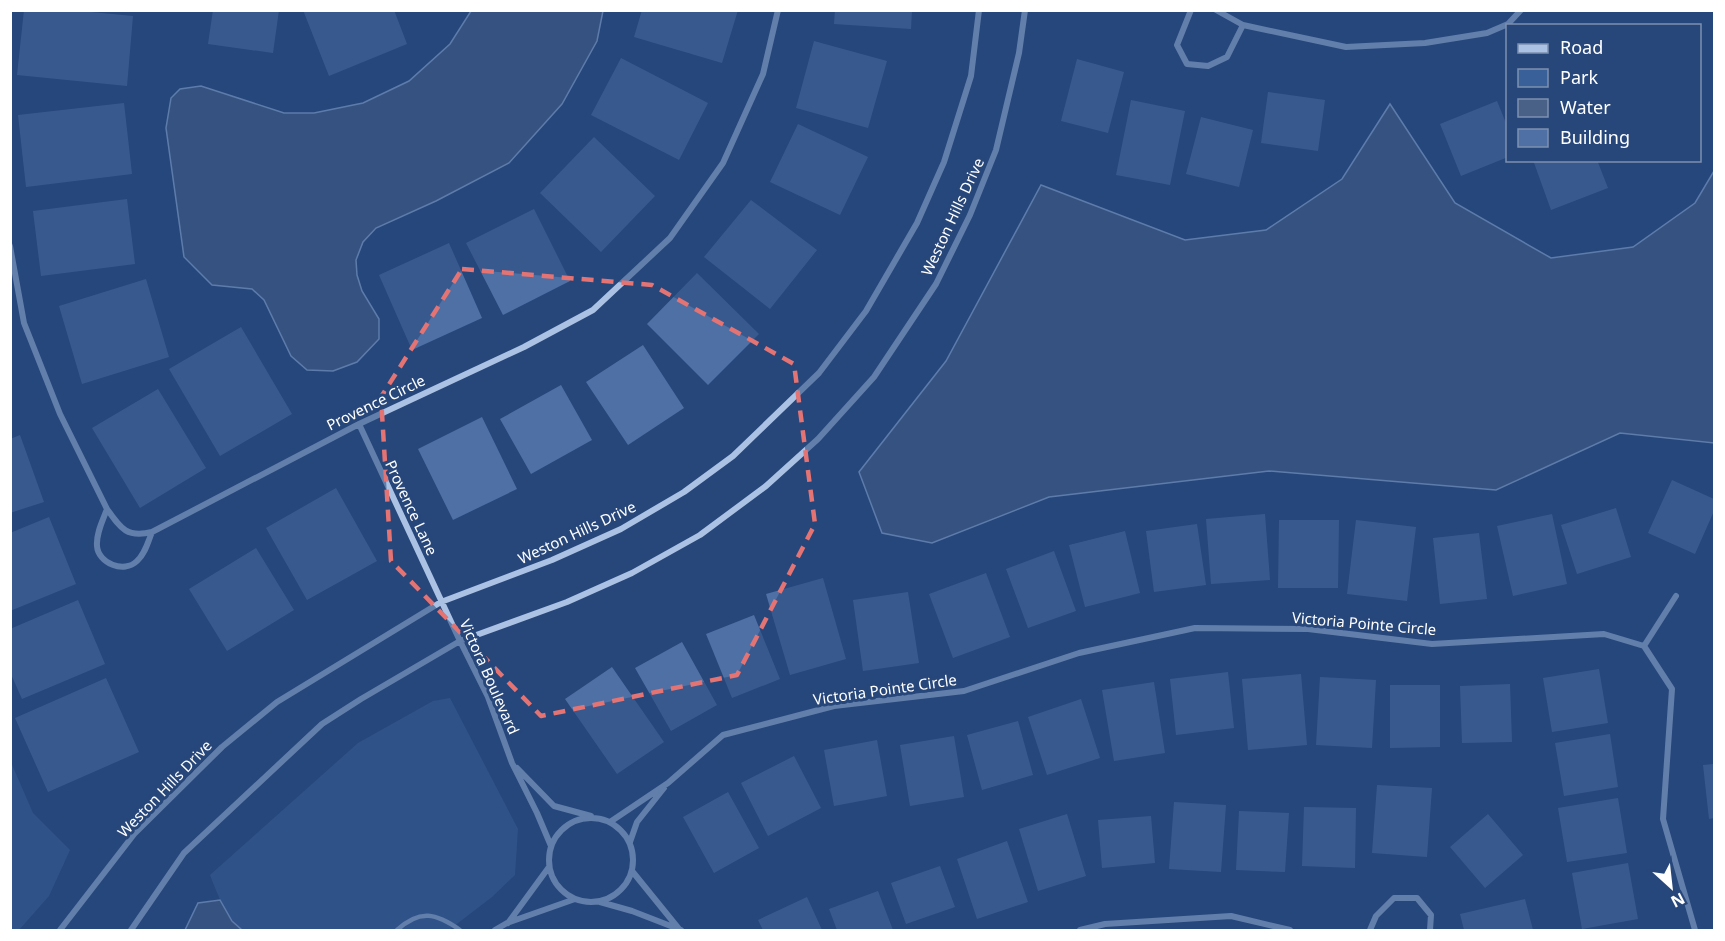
<svg xmlns="http://www.w3.org/2000/svg" width="1725" height="941" font-family="'Noto Sans',sans-serif">
  <style>
    .green { fill: #3a6099 }
    .water { fill: #4a6187; stroke: #a0bce4; stroke-width: 1.5 }
    .building { fill: #4f70a4 }
    .lines { fill: none; stroke-linecap: round; stroke-linejoin: round }
    .service { stroke: #abc2e4; stroke-width: 4.5 }
    .minor { stroke: #abc2e4; stroke-width: 6 }
    .marked { fill: none; stroke: #e47373; stroke-width: 4.5; stroke-dasharray: 12 8; stroke-linejoin: round }
    .labels { text-anchor: middle; stroke-width: 6; stroke-linejoin: round; paint-order: stroke }
    .street-label { font-size: 15px; fill: #fff; stroke: #27477b }
  </style>
  <rect width="100%" height="100%" fill="#27477b"/>
  <path class="green" d="M 450,698 L 518,829 L 515,875 L 492,897 L 449,930 L 242,930 C 226,916 218,896 210,875 L 358,743 L 433,701 Z
    M 10,760 L 33,813 L 70,850 L 49,896 L 19,930 L 10,930 Z"/>
  <path class="water" d="M 471,11 L 603,11 L 597,41 L 562,104 L 509,163 L 436,201 L 376,228 L 363,242 L 356,260 L 357,275 L 362,291 L 379,319 L 379,339 L 357,362 L 333,371 L 307,370 L 291,356 L 264,300 L 252,289 L 212,285 L 184,257 L 166,128 L 171,98 L 180,89 L 201,86 L 284,113 L 314,113 L 363,103 L 409,81 L 450,44 Z
    M 1390,104 L 1455,203 L 1551,258 L 1633,247 L 1695,203 L 1714,171 L 1714,443 L 1620,433 L 1496,490 L 1269,471 L 1049,497 L 932,543 L 882,533 L 859,472 L 946,361 L 1041,185 L 1185,240 L 1266,230 L 1342,179 Z
    M 220,900 L 232,921 L 242,930 L 185,930 L 198,903 Z"/>
  <path class="building" d="M 24,10 L 70,10 L 133,16 L 127,86 L 17,75 Z
    M 213,10 L 279,10 L 273,53 L 208,44 Z
    M 303,10 L 394,10 L 407,44 L 329,76 Z
    M 642,10 L 738,10 L 722,63 L 634,37 Z
    M 835,10 L 912,10 L 911,29 L 834,24 Z
    M 814,41 L 887,61 L 868,128 L 796,108 Z
    M 621,58 L 708,103 L 679,160 L 591,115 Z
    M 1077,59 L 1124,72 L 1108,133 L 1061,121 Z
    M 1268,92 L 1325,100 L 1318,151 L 1261,143 Z
    M 1131,100 L 1185,111 L 1170,185 L 1116,175 Z
    M 1497,101 L 1508,128 L 1508,157 L 1461,176 L 1440,124 Z
    M 124,103 L 132,174 L 26,187 L 18,115 Z
    M 1201,117 L 1253,130 L 1239,187 L 1186,174 Z
    M 798,124 L 868,157 L 840,215 L 770,182 Z
    M 594,137 L 655,196 L 601,252 L 540,193 Z
    M 1533,160 L 1597,160 L 1608,188 L 1551,210 Z
    M 127,199 L 135,264 L 41,276 L 33,211 Z
    M 751,200 L 817,250 L 770,309 L 704,257 Z
    M 534,209 L 570,281 L 503,315 L 466,243 Z
    M 449,243 L 482,318 L 412,350 L 379,275 Z
    M 697,273 L 759,334 L 708,385 L 647,324 Z
    M 146,279 L 169,357 L 82,384 L 59,306 Z
    M 241,327 L 292,414 L 220,456 L 169,369 Z
    M 643,345 L 684,408 L 628,445 L 586,382 Z
    M 561,385 L 592,440 L 531,474 L 500,419 Z
    M 158,389 L 206,468 L 140,508 L 92,428 Z
    M 482,417 L 517,489 L 453,520 L 418,449 Z
    M 20,435 L 44,502 L 10,513 L 10,439 Z
    M 1672,480 L 1714,499 L 1714,511 L 1695,554 L 1648,533 Z
    M 336,488 L 377,561 L 307,600 L 266,528 Z
    M 1616,508 L 1631,557 L 1577,574 L 1561,525 Z
    M 1265,514 L 1270,580 L 1211,584 L 1206,519 Z
    M 1552,514 L 1567,584 L 1513,596 L 1497,526 Z
    M 49,517 L 76,584 L 10,611 L 10,533 Z
    M 1279,520 L 1339,520 L 1338,588 L 1278,588 Z
    M 1356,520 L 1416,527 L 1407,601 L 1347,594 Z
    M 1197,524 L 1206,585 L 1154,592 L 1146,531 Z
    M 1125,531 L 1140,593 L 1085,607 L 1069,545 Z
    M 1479,533 L 1487,599 L 1440,604 L 1433,538 Z
    M 256,548 L 294,610 L 227,651 L 189,589 Z
    M 1054,551 L 1076,611 L 1028,628 L 1006,569 Z
    M 986,573 L 1010,637 L 953,658 L 929,594 Z
    M 823,578 L 846,659 L 790,675 L 766,594 Z
    M 908,592 L 919,663 L 863,671 L 853,600 Z
    M 78,600 L 105,664 L 22,699 L 10,672 L 10,629 Z
    M 754,615 L 780,679 L 732,698 L 706,634 Z
    M 682,642 L 717,705 L 671,731 L 635,668 Z
    M 612,667 L 664,742 L 617,774 L 565,699 Z
    M 1599,669 L 1608,723 L 1552,732 L 1543,678 Z
    M 1228,672 L 1234,728 L 1176,735 L 1170,679 Z
    M 1301,674 L 1307,745 L 1248,750 L 1242,679 Z
    M 1320,677 L 1376,680 L 1372,748 L 1316,745 Z
    M 106,678 L 139,752 L 48,792 L 15,718 Z
    M 1154,682 L 1165,753 L 1114,761 L 1102,690 Z
    M 1510,684 L 1512,742 L 1462,743 L 1460,686 Z
    M 1390,685 L 1440,685 L 1440,747 L 1390,748 Z
    M 1081,699 L 1100,758 L 1047,775 L 1028,717 Z
    M 1018,721 L 1033,775 L 982,790 L 967,735 Z
    M 1610,734 L 1618,787 L 1564,796 L 1555,743 Z
    M 954,736 L 964,797 L 910,806 L 900,745 Z
    M 877,740 L 887,796 L 834,806 L 824,750 Z
    M 794,756 L 821,808 L 768,836 L 741,783 Z
    M 1714,764 L 1714,818 L 1709,819 L 1703,765 Z
    M 1377,785 L 1432,788 L 1427,857 L 1372,853 Z
    M 728,792 L 759,848 L 714,873 L 683,817 Z
    M 1618,798 L 1627,853 L 1567,862 L 1558,808 Z
    M 1174,802 L 1226,805 L 1221,872 L 1169,869 Z
    M 1304,807 L 1356,808 L 1355,868 L 1302,866 Z
    M 1239,811 L 1289,813 L 1285,872 L 1236,870 Z
    M 1067,814 L 1086,876 L 1038,891 L 1019,829 Z
    M 1488,814 L 1523,855 L 1485,888 L 1450,847 Z
    M 1151,816 L 1155,863 L 1102,868 L 1098,820 Z
    M 1007,841 L 1028,902 L 977,919 L 957,859 Z
    M 1628,863 L 1638,919 L 1582,929 L 1572,873 Z
    M 940,866 L 955,907 L 906,924 L 891,883 Z
    M 878,891 L 893,930 L 837,930 L 829,909 Z
    M 807,897 L 822,930 L 763,930 L 758,920 Z
    M 1525,899 L 1533,930 L 1464,930 L 1460,914 Z"/>
  <g class="lines">
    <path class="service" d="M 397,930 C 420,909 436,913 460,930"/>
    <path class="minor" d="M 1191,10 L 1177,45 L 1187,64 L 1208,66 L 1227,57 L 1243,25
      M 1216,10 L 1243,25 L 1346,47 L 1425,43 L 1487,33 L 1508,24 L 1521,10
      M 10,246 L 24,323 L 60,414 L 107,509 C 121,529 127,538 152,532 L 359,424 L 524,347 L 593,310 L 670,238 L 723,163 L 763,74 L 778,10
      M 359,424 L 460,641 L 488,697 L 512,763 L 537,813 L 551,846
      M 107,509 C 103,520 96,533 97,546 C 98,563 124,574 137,561 C 145,554 148,542 152,532
      M 1644,646 L 1676,596
      M 517,768 L 554,806 L 591,816
      M549 860a42 42 0 1 1 84 0a42 42 0 1 1-84 0Z
      M 610,822 L 668,783 L 723,735 L 834,706 L 964,691 L 1079,653 L 1195,628 L 1308,629 L 1432,644 L 1604,634 L 1644,646 L 1672,689 L 1663,819 L 1695,930
      M 630,842 L 637,822 L 664,788
      M 632,871 L 679,929
      M 600,902 L 632,911 L 681,930
      M 508,923 L 549,867
      M 60,930 L 135,833 L 222,747 L 277,702 L 441,602 L 552,560 L 621,529 L 684,492 L 733,456 L 819,373 L 866,311 L 917,223 L 944,162 L 971,76 L 979,10
      M 131,930 L 184,853 L 322,724 L 361,699 L 460,641 L 567,602 L 632,573 L 700,535 L 766,486 L 818,439 L 874,377 L 936,284 L 970,215 L 996,150 L 1019,53 L 1025,10
      M 495,930 L 507,923 L 575,899
      M 1080,930 L 1105,924 L 1231,916 L 1290,930
      M 1370,930 L 1376,916 L 1394,898 L 1417,898 L 1431,915 L 1430,930"/>
  </g>
  <path d="M0 0H1725V941H0ZM 462,269 L 652,285 L 794,364 L 815,524 L 737,675 L 541,716 L 391,561 L 381,397 Z" fill="#27477b" fill-opacity=".55" fill-rule="evenodd"/>
  <path class="marked" d="M 462,269 L 652,285 L 794,364 L 815,524 L 737,675 L 541,716 L 391,561 L 381,397 Z"/>
  <g class="labels">
    <g class="street-label">
      <text transform="translate(953 217) rotate(-65)" y="5">Weston Hills Drive</text>
      <text transform="translate(376 403) rotate(-26)" y="5">Provence Circle</text>
      <text transform="translate(411 508) rotate(65)" y="5">Provence Lane</text>
      <text transform="translate(577 533) rotate(-25)" y="5">Weston Hills Drive</text>
      <text transform="translate(1364 624) rotate(5)" y="5">Victoria Pointe Circle</text>
      <text transform="translate(489 677) rotate(66)" y="5">Victora Boulevard</text>
      <text transform="translate(885 690) rotate(-8)" y="5">Victoria Pointe Circle</text>
      <text transform="translate(165 789) rotate(-46)" y="5">Weston Hills Drive</text>
    </g>
  </g>
  <rect width="1725" height="941" fill="none" stroke="#ffffff" stroke-width="24"/>
  <rect x="1506" y="24" width="195" height="138" fill="#27477b" stroke="#7d91b0" stroke-width="1.5"/>
  <rect x="1518" y="44" width="30" height="9" fill="#abc2e4" stroke="#7d91b0" stroke-width="1.5"/>
  <text x="1560" y="54" font-size="18" fill="#ffffff">Road</text>
  <rect x="1518" y="69" width="30" height="18" fill="#3a6099" stroke="#7d91b0" stroke-width="1.5"/>
  <text x="1560" y="84" font-size="18" fill="#ffffff">Park</text>
  <rect x="1518" y="99" width="30" height="18" fill="#4a6187" stroke="#7d91b0" stroke-width="1.5"/>
  <text x="1560" y="114" font-size="18" fill="#ffffff">Water</text>
  <rect x="1518" y="129" width="30" height="18" fill="#4f70a4" stroke="#7d91b0" stroke-width="1.5"/>
  <text x="1560" y="144" font-size="18" fill="#ffffff">Building</text>
  <g transform="translate(1671 887) rotate(153)" stroke="#27477b" stroke-width="4.5" paint-order="stroke">
  <path d="M0-4.5L10 22L0 15L-10 22Z" fill="#ffffff"/>
  <text y="-9" font-size="16" font-weight="bold" text-anchor="middle" fill="#ffffff">N</text>
  </g>
</svg>
